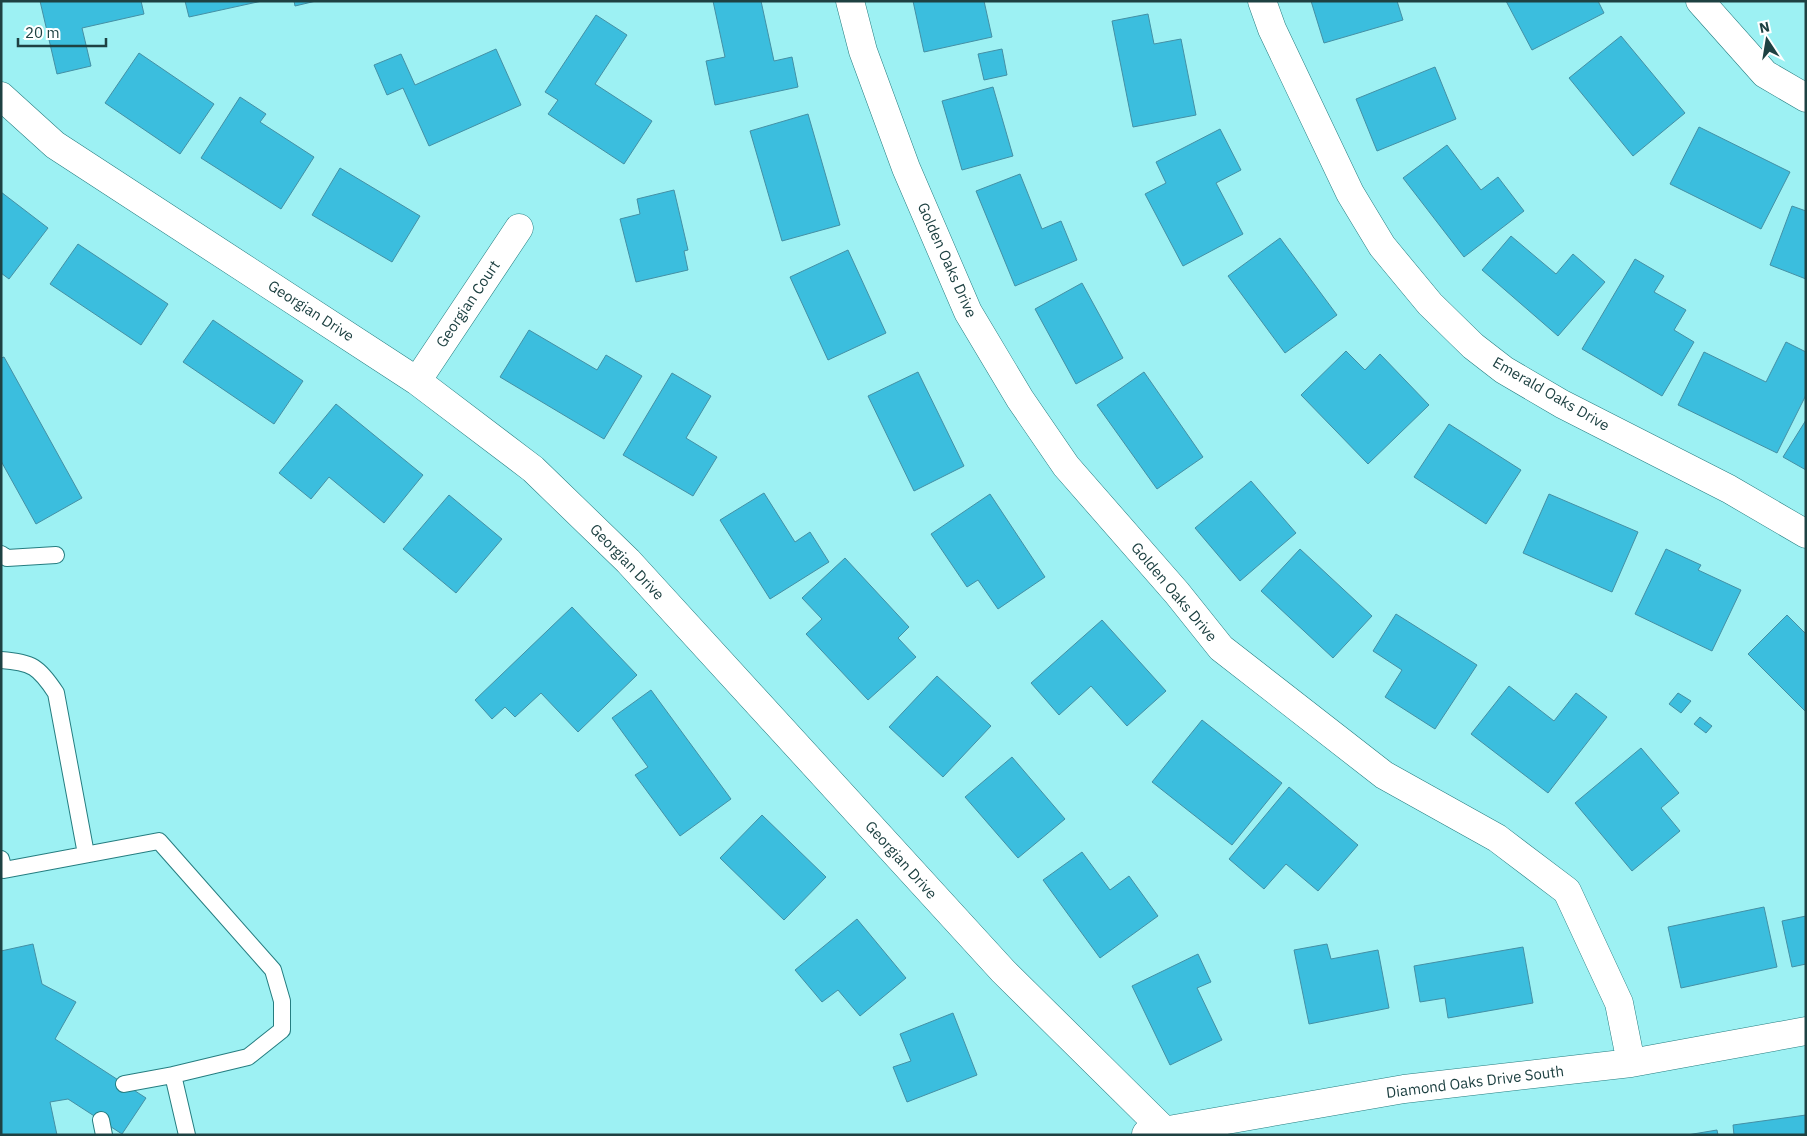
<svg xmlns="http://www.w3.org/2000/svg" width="1807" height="1136" font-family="'IBM Plex Sans',sans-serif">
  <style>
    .building { fill: #3bbede; stroke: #4490a5 }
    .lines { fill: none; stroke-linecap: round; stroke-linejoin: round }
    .lane-casing { stroke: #257d80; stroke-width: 18 }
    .street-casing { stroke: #257d80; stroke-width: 29 }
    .lane { stroke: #fff; stroke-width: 16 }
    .street { stroke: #fff; stroke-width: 28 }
    .labels { text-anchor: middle; stroke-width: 5; stroke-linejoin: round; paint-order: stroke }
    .street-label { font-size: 15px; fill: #1e4142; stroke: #fff }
  </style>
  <rect width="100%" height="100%" fill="#9df1f3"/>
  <path class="building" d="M 40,1 L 141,1 L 144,14 L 82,28 L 91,66 L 57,74 Z
    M 185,1 L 262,1 L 189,17 Z
    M 294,1 L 316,1 L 295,6 Z
    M 713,1 L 761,1 L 774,61 L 792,57 L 798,87 L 715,105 L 706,61 L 725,57 Z
    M 913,1 L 984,1 L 992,37 L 924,52 Z
    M 1311,1 L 1397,1 L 1403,20 L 1324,43 Z
    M 1506,1 L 1598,1 L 1604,13 L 1532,50 Z
    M 1148,14 L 1154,44 L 1181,39 L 1196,115 L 1133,127 L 1112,21 Z
    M 596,15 L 627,35 L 595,84 L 652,121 L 624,164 L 548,114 L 558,100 L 545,92 Z
    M 1621,36 L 1685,113 L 1633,156 L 1569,78 Z
    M 496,49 L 521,105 L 429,146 L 403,88 L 387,95 L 374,65 L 401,54 L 415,85 Z
    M 1002,49 L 1007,75 L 984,80 L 978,54 Z
    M 139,53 L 214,104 L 180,154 L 105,103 Z
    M 1435,67 L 1456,119 L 1377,151 L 1356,99 Z
    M 993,87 L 1013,156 L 962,170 L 942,101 Z
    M 240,97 L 266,114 L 260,122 L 314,157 L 281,209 L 201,158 Z
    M 808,114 L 840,225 L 782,241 L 750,131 Z
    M 1699,127 L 1790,172 L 1761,229 L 1670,184 Z
    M 1220,129 L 1241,170 L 1216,183 L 1243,234 L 1183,266 L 1145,194 L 1166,183 L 1156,162 Z
    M 1447,145 L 1481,190 L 1498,177 L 1524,211 L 1464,257 L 1403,178 Z
    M 340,168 L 420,216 L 392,262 L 312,215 Z
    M 1020,174 L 1042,229 L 1061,221 L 1077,260 L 1015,286 L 976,191 Z
    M 674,190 L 688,250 L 684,251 L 688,270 L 636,282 L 620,219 L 640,214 L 637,199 Z
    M 1,192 L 48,228 L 9,279 L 1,273 Z
    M 1792,206 L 1806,211 L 1806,279 L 1770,265 Z
    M 1511,236 L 1556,274 L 1573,254 L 1605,282 L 1558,336 L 1482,270 Z
    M 1280,238 L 1337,315 L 1285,353 L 1228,276 Z
    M 78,244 L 168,304 L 141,345 L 50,284 Z
    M 848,250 L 886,333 L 828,360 L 790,277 Z
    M 1635,259 L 1664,276 L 1654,292 L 1686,310 L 1674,330 L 1694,342 L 1662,396 L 1582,349 Z
    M 1082,283 L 1123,358 L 1076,384 L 1035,309 Z
    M 213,320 L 303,381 L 274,424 L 183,362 Z
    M 529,330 L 597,370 L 606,355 L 642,376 L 604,439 L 500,377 Z
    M 1786,342 L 1806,352 L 1806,395 L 1777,453 L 1678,405 L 1704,352 L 1766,382 Z
    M 1346,351 L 1365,370 L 1380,354 L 1429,405 L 1368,464 L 1301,395 Z
    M 4,357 L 82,498 L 36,524 L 1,461 L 1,358 Z
    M 918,372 L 964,466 L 914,491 L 868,396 Z
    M 1144,372 L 1203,457 L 1157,489 L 1097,405 Z
    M 672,373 L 711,396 L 686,438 L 717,457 L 693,496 L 623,455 Z
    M 336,404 L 423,475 L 384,523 L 329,477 L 311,499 L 279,473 Z
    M 1806,420 L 1806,470 L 1783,457 Z
    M 1449,424 L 1521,470 L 1486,524 L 1414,477 Z
    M 1251,481 L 1296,533 L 1240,581 L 1195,528 Z
    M 764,493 L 795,542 L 810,532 L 829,562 L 770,599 L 720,520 Z
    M 990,494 L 1045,577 L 998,609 L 978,580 L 967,587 L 931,534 Z
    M 1549,494 L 1638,532 L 1612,592 L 1523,553 Z
    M 449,495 L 502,539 L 456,593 L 403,549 Z
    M 1300,549 L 1372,616 L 1333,658 L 1261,591 Z
    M 1666,549 L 1701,565 L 1698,570 L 1741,590 L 1712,651 L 1635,614 Z
    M 845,558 L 909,627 L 898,638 L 916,657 L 868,700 L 806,634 L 822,619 L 802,598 Z
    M 572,607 L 637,675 L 578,732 L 541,693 L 515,717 L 505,707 L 492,719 L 475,700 Z
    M 1396,614 L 1477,665 L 1435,729 L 1385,697 L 1402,670 L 1373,651 Z
    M 1787,615 L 1806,634 L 1806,712 L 1748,654 Z
    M 1102,620 L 1166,691 L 1127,726 L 1091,686 L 1059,715 L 1031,683 Z
    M 937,676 L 991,726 L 943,777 L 889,727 Z
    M 1509,686 L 1554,721 L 1576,693 L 1607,717 L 1548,793 L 1471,734 Z
    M 651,690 L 731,799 L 680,836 L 635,775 L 648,767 L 612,718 Z
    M 1678,693 L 1691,701 L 1681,713 L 1669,704 Z
    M 1700,717 L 1712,726 L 1706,733 L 1694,724 Z
    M 1202,720 L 1282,783 L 1232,845 L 1152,782 Z
    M 1641,748 L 1679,793 L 1661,808 L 1680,831 L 1632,871 L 1575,803 Z
    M 1012,757 L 1065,819 L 1018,858 L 965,797 Z
    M 1289,787 L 1358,845 L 1318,891 L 1286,864 L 1264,889 L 1229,859 Z
    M 762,815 L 826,877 L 784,920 L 720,858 Z
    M 1082,852 L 1110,890 L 1129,876 L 1158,916 L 1100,958 L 1043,880 Z
    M 1764,907 L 1777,967 L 1681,988 L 1668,927 Z
    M 1806,916 L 1806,964 L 1792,967 L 1782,921 Z
    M 857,919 L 906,978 L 860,1016 L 838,990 L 822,1002 L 795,970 Z
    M 33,944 L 42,984 L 76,1002 L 55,1039 L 146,1098 L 122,1134 L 68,1099 L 50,1102 L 57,1135 L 1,1135 L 1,951 Z
    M 1327,944 L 1331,959 L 1378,950 L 1389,1008 L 1309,1024 L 1294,950 Z
    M 1523,947 L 1533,1003 L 1448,1018 L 1445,998 L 1420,1002 L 1414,966 Z
    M 1198,954 L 1211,982 L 1197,988 L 1222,1040 L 1170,1065 L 1132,986 Z
    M 953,1013 L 977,1075 L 907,1102 L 893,1067 L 911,1061 L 900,1034 Z
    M 1806,1115 L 1806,1135 L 1734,1135 L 1733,1125 Z
    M 1717,1130 L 1718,1135 L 1687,1135 Z"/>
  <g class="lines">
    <g class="lane-casing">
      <path id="lane" d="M 1,554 L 7,558 L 56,555
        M 1,660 C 32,662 39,667 56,693 L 86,854
        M 1,859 L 4,870 L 159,841 L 273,970 L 282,1001 L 282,1030 L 248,1057 L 173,1075 L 187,1135
        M 124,1084 L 173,1075
        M 101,1120 L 104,1135"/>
    </g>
    <g class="street-casing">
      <path id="street" d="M 850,1 L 863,51 L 906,168 L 968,312 L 1020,399 L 1066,466 L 1177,593 L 1221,648 L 1384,775 L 1497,838 L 1567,891 L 1619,1003 L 1631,1063
        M 1262,1 L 1272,29 L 1350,193 L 1382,246 L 1430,304 L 1473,346 L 1504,370 L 1562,404 L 1729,489 L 1806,534
        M 1700,1 L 1765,74 L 1806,98
        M 1,96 L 55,145 L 417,381 L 533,469 L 628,561 L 1003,971 L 1164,1130
        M 417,381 L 519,228
        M 1146,1134 L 1404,1089 L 1631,1063 L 1806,1031"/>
    </g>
    <use href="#lane" class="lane"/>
    <use href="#street" class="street"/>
  </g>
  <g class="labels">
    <g class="street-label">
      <text transform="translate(947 260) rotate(66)" y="5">Golden Oaks Drive</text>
      <text transform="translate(468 304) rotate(-56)" y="5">Georgian Court</text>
      <text transform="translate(311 311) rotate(33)" y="5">Georgian Drive</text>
      <text transform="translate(1551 394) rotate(30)" y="5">Emerald Oaks Drive</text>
      <text transform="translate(627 562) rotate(46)" y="5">Georgian Drive</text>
      <text transform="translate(1174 592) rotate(50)" y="5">Golden Oaks Drive</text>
      <text transform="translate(901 860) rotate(48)" y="5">Georgian Drive</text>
      <text transform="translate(1475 1082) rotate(-7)" y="5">Diamond Oaks Drive South</text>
    </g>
  </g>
  <rect width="1807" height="1136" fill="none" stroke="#1e4142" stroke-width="5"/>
  <g transform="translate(1767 40) rotate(348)" stroke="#ffffff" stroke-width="4" paint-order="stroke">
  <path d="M0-4L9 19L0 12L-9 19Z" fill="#1e4142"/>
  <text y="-8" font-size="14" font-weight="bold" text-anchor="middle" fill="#1e4142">N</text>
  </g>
  <path d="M18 38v8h88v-8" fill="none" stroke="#1e4142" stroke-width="2.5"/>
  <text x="25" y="38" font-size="15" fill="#1e4142" stroke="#ffffff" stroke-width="4" paint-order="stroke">20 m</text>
</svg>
